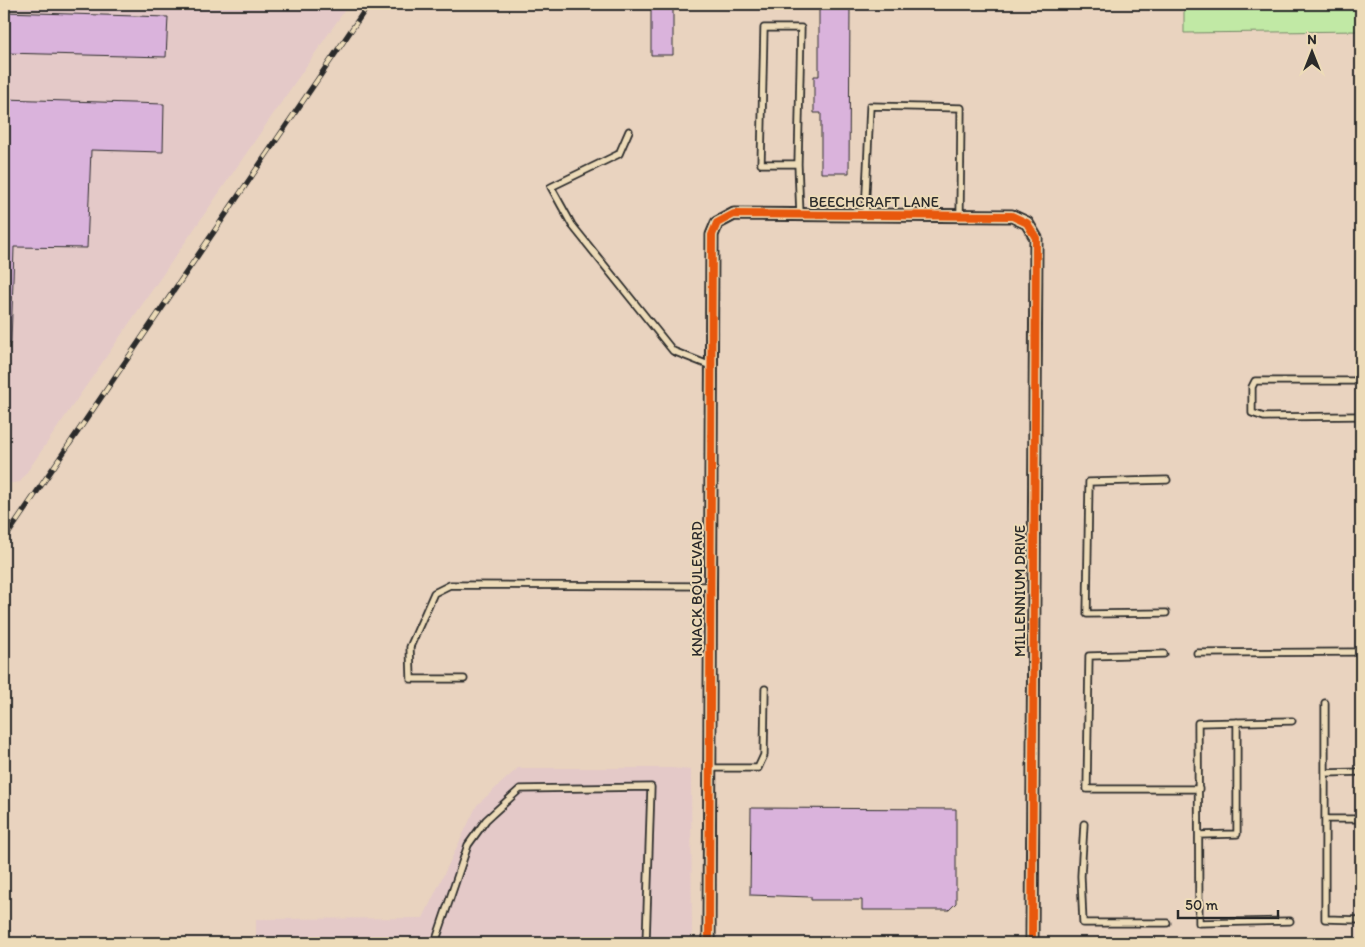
<svg xmlns="http://www.w3.org/2000/svg" width="1365" height="947" font-family="Itim,sans-serif">
  <style>
    .built { fill: #e4c9c8 }
    .green { fill: #c1e9a5; stroke: #768a68 }
    .building { fill: #dab3dc; stroke: #2b2b2b }
    .lines { fill: none; stroke-linecap: round; stroke-linejoin: round }
    .lane-casing { stroke: #2b2b2b; stroke-width: 9 }
    .street-casing { stroke: #2b2b2b; stroke-width: 15 }
    .lane { stroke: #eddbb8; stroke-width: 5.5 }
    .street { stroke: #eddbb8; stroke-width: 11 }
    .rail-casing { stroke: #2b2b2b; stroke-width: 5.5 }
    .rail { stroke: #eddbb8; stroke-width: 4; stroke-dasharray: 11; stroke-linecap: butt }
    .cycleway-casing { stroke: #eddbb8; stroke-width: 11 }
    .cycleway { stroke: #e8590c; stroke-width: 8 }
    .labels { text-anchor: middle; stroke-width: 4; stroke-linejoin: round; paint-order: stroke }
    .street-label { font-size: 15px; fill: #2b2b2b; stroke: #eddbb8 }
  </style>
  <rect width="100%" height="100%" fill="#e9d3bf"/>
  <filter id="ink" filterUnits="userSpaceOnUse"><feTurbulence type="fractalNoise" baseFrequency=".02" numOctaves="2"/><feDisplacementMap in="SourceGraphic" scale="10" xChannelSelector="R" yChannelSelector="G"/><feConvolveMatrix kernelMatrix="1 2 1 2 8 2 1 2 1" color-interpolation-filters="sRGB"/></filter>
  <g filter="url(#ink)">
    <path class="built" d="M 4,4 L 349,4 L 20,482 L 4,484 Z
      M 518,768 L 672,768 L 691,770 L 692,943 L 256,943 L 256,919 L 423,918 L 477,805 Z"/>
    <path class="green" d="M 1184,4 L 1361,4 L 1361,31 L 1184,33 Z"/>
    <path class="building" d="M 651,4 L 673,4 L 673,55 L 651,55 Z
      M 819,4 L 850,4 L 849,173 L 821,173 L 821,113 L 814,113 L 814,76 L 819,76 Z
      M 4,12 L 168,17 L 166,57 L 4,53 Z
      M 4,99 L 164,104 L 163,152 L 91,150 L 87,248 L 14,247 L 11,343 L 4,343 Z
      M 751,808 L 956,809 L 956,903 L 949,910 L 862,910 L 862,900 L 811,900 L 811,897 L 750,895 Z"/>
    <g class="lines">
      <g class="lane-casing">
        <path id="lane" d="M 629,131 L 619,154 L 551,187 L 572,225 L 673,351 L 711,366
          M 798,164 L 801,28 L 764,28 L 761,164 L 798,164 L 800,215
          M 865,215 L 870,106 L 961,108 L 960,216
          M 1361,381 L 1255,381 L 1252,387 L 1252,413 L 1264,417 L 1361,416
          M 1166,613 L 1087,614 L 1089,482 L 1167,480
          M 1197,653 L 1361,652
          M 1164,654 L 1089,656 L 1087,789 L 1199,789
          M 464,679 L 411,679 L 410,647 L 434,593 L 450,585 L 711,586
          M 1325,703 L 1325,919 L 1361,920
          M 710,768 L 758,768 L 764,755 L 765,689
          M 1325,773 L 1361,772
          M 1325,819 L 1361,819
          M 1084,824 L 1081,876 L 1083,923 L 1167,923
          M 1199,835 L 1237,834 L 1237,722
          M 1290,921 L 1199,923 L 1198,723 L 1292,721
          M 435,943 L 468,845 L 486,820 L 520,789 L 651,787 L 646,943"/>
      </g>
      <g class="street-casing">
        <path id="street" d="M 709,943 L 712,235 L 717,223 L 734,214 L 1012,216 L 1027,223 L 1036,238 L 1032,943"/>
      </g>
      <use href="#lane" class="lane"/>
      <use href="#street" class="street"/>
      <g class="rail-casing">
        <path id="rail" d="M 4,540 L 369,4"/>
      </g>
      <use href="#rail" class="rail"/>
      <g class="cycleway-casing">
        <path id="cycleway" d="M 709,943 L 712,235 L 717,223 L 734,214 L 1012,216 L 1027,223 L 1036,238 L 1032,943"/>
      </g>
      <use href="#cycleway" class="cycleway"/>
    </g>
  </g>
  <g class="labels">
    <g class="street-label">
      <text x="874" y="207">BEECHCRAFT LANE</text>
      <text transform="translate(697 589) rotate(-90)" y="5">KNACK BOULEVARD</text>
      <text transform="translate(1020 591) rotate(-90)" y="5">MILLENNIUM DRIVE</text>
    </g>
  </g>
  <rect width="1365" height="947" fill="none" stroke="#eddbb8" stroke-width="20"/>
  <rect x="10" y="10" width="1345" height="927" fill="none" stroke="#2b2b2b" stroke-width="2" filter="url(#ink)"/>
  <g transform="translate(1312 52)" stroke="#eddbb8" stroke-width="4" paint-order="stroke">
  <path d="M0-4L9 19L0 12L-9 19Z" fill="#2b2b2b"/>
  <text y="-8" font-size="14" font-weight="bold" text-anchor="middle" fill="#2b2b2b">N</text>
  </g>
  <path d="M1178 910v8h100v-8" fill="none" stroke="#2b2b2b" stroke-width="2.5"/>
  <text x="1185" y="910" font-size="15" fill="#2b2b2b" stroke="#eddbb8" stroke-width="4" paint-order="stroke">50 m</text>
</svg>
